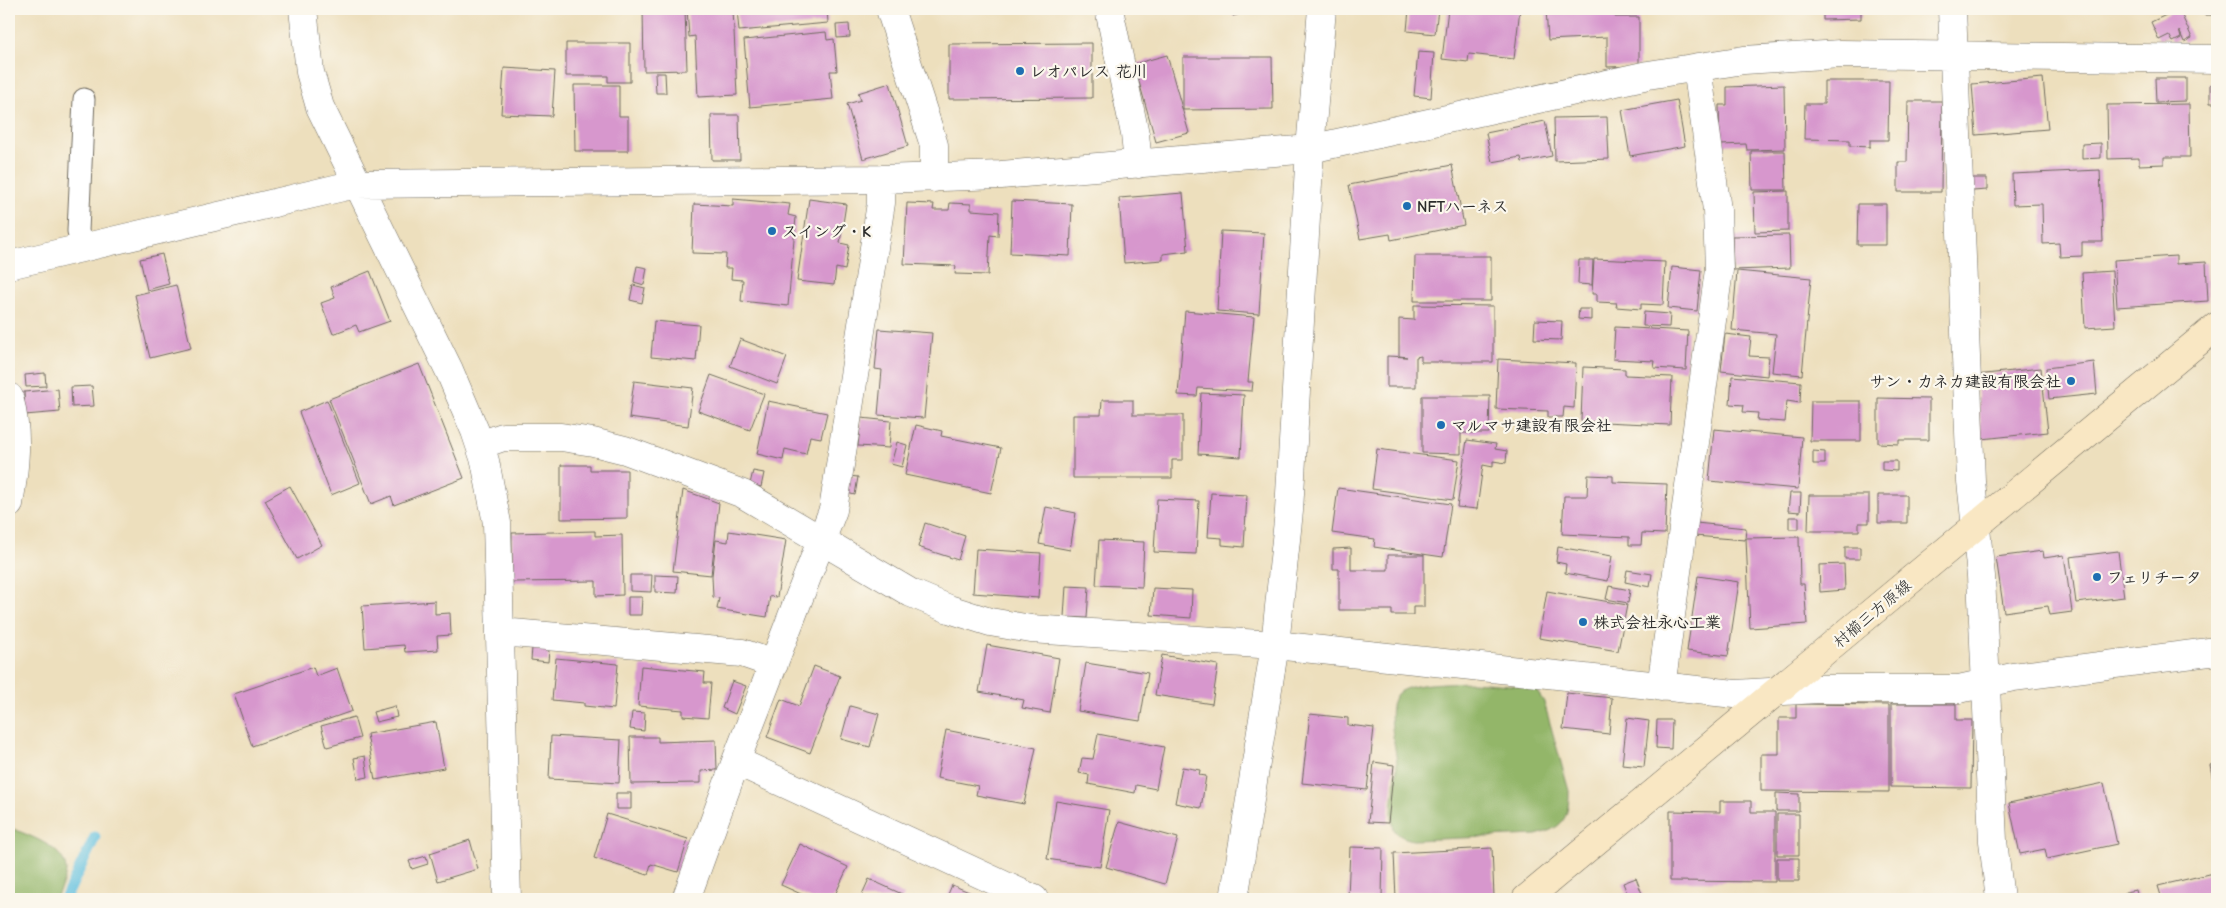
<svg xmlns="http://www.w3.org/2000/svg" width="2226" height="908" font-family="'Comic Neue','Klee One',sans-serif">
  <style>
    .forest { fill: #93b669; stroke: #5f704a }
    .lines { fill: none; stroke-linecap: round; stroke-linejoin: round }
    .stream { stroke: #61c0df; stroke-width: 11 }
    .building { fill: #d797cd }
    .service-casing { stroke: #6f6a5e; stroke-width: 23 }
    .minor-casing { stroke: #6f6a5e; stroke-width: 29 }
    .tertiary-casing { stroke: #6f6a5e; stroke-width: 29 }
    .secondary-casing { stroke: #6f6a5e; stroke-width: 29 }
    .service { stroke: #fff; stroke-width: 21 }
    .minor { stroke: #fff; stroke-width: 28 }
    .tertiary { stroke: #fff; stroke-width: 28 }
    .secondary { stroke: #f9e7c3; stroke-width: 28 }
    .poi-dot { fill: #1f6fb2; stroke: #fbf7ec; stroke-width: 2 }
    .labels { text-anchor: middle; stroke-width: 4.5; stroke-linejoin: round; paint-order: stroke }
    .poi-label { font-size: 16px; font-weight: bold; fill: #2b2b2b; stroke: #fbf7ec; text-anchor: start }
    .street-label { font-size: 16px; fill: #2b2b2b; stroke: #fbf7ec }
  </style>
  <rect width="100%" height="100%" fill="#fbf7ec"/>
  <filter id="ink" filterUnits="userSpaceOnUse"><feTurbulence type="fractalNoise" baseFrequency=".02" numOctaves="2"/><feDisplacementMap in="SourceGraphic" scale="10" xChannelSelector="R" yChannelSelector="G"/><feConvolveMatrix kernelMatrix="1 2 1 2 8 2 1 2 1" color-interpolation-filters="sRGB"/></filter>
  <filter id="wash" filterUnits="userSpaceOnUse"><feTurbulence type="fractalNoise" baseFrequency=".0096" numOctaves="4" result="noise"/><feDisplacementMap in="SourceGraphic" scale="20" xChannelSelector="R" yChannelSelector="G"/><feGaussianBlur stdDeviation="1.12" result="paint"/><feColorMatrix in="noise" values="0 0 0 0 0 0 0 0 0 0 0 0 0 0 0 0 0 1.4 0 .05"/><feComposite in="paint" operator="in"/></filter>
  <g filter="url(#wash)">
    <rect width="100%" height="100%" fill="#eddfbd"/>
    <path class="forest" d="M 1473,682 L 1523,686 L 1536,690 L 1544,702 L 1569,791 C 1569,819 1563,828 1536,835 L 1413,840 C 1405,838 1397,836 1394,829 C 1388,815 1397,780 1397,764 C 1396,745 1384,707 1398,693 C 1410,682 1456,683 1473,682 Z
      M 9,827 C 26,835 65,846 66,870 C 66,880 59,891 55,899 L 9,899 Z"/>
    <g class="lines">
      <path class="stream" d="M 65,899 L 95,837"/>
    </g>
    <g id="blocks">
      <path class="building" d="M 643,9 L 685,9 L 687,70 L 644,71 Z
        M 687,9 L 733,9 L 737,95 L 698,97 L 695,36 L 689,37 Z
        M 737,9 L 827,9 L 828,23 L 739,31 Z
        M 1231,9 L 1258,9 L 1233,16 Z
        M 1409,9 L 1438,9 L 1435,34 L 1407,31 Z
        M 1448,9 L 1520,9 L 1514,59 L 1469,54 L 1468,62 L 1442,59 Z
        M 1546,9 L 1615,9 L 1615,17 L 1639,17 L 1639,66 L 1607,67 L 1607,37 L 1548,40 Z
        M 1774,9 L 1861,9 L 1861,19 L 1823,20 L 1823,10 L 1774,12 Z
        M 2179,9 L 2192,38 L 2184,42 L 2179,30 L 2181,38 L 2173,42 L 2169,35 L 2159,40 L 2151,22 Z
        M 2202,9 L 2217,9 L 2217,15 L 2205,15 Z
        M 849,24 L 850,37 L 837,38 L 836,25 Z
        M 826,32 L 827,40 L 834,39 L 837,71 L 830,71 L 833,99 L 750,107 L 744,40 Z
        M 566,43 L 630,43 L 630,82 L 608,82 L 608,76 L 566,76 Z
        M 1092,43 L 1092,98 L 949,99 L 949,44 Z
        M 1418,52 L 1434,53 L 1431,98 L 1414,96 Z
        M 1167,55 L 1189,133 L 1156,142 L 1134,64 Z
        M 1183,57 L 1272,57 L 1273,109 L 1183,110 Z
        M 504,68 L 555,71 L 552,116 L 501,114 Z
        M 655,73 L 665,73 L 666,93 L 656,93 Z
        M 2043,78 L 2048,129 L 1976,135 L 1972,84 Z
        M 2155,78 L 2186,78 L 2186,101 L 2156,102 Z
        M 1824,81 L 1889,81 L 1888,140 L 1870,140 L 1870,147 L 1850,146 L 1850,140 L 1804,139 L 1805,104 L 1824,104 Z
        M 890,83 L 908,146 L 863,159 L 847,104 L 861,100 L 858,93 Z
        M 2210,84 L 2217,84 L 2217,103 L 2210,103 Z
        M 574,85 L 619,85 L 619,116 L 628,116 L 628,151 L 575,151 Z
        M 1784,85 L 1785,149 L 1747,150 L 1746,144 L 1720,145 L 1719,105 L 1727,105 L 1727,87 Z
        M 1677,100 L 1685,146 L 1630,156 L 1622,110 Z
        M 1908,101 L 1942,101 L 1941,192 L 1898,192 L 1898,162 L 1907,162 Z
        M 2189,104 L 2190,157 L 2164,157 L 2164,164 L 2139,165 L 2139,158 L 2108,159 L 2107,105 Z
        M 711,115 L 739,115 L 740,160 L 712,160 Z
        M 1607,117 L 1609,159 L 1555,161 L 1554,118 Z
        M 1545,121 L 1552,156 L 1522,162 L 1521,157 L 1492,162 L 1486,133 Z
        M 2101,143 L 2101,158 L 2082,159 L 2082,144 Z
        M 1751,151 L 1785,151 L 1786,190 L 1752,190 Z
        M 1452,165 L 1464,225 L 1391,240 L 1390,234 L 1360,239 L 1349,185 Z
        M 2100,170 L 2103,242 L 2082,242 L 2082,256 L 2060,257 L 2059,243 L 2043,244 L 2042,204 L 2013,205 L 2012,174 Z
        M 1972,178 L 1987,178 L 1987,190 L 1973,191 Z
        M 1788,191 L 1788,231 L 1755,232 L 1754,192 Z
        M 1183,193 L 1188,251 L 1163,254 L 1163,260 L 1124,263 L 1119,198 Z
        M 733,199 L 790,204 L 788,215 L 796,217 L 788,306 L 741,301 L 743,280 L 731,279 L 732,268 L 725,268 L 726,254 L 692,253 L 694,204 L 733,206 Z
        M 809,199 L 846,204 L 840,243 L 849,245 L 845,270 L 836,268 L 834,285 L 797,281 Z
        M 1012,201 L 1072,204 L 1070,256 L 1010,253 Z
        M 907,203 L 934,204 L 933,210 L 949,210 L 950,203 L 971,204 L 971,210 L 999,212 L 998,236 L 990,235 L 988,275 L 955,274 L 956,266 L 904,264 Z
        M 1858,204 L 1886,204 L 1886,245 L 1857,245 Z
        M 1221,231 L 1264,233 L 1259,314 L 1217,311 Z
        M 1789,235 L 1790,268 L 1733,270 L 1732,236 Z
        M 162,254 L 169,284 L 147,290 L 140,259 Z
        M 1415,256 L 1491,256 L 1491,301 L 1414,301 Z
        M 2176,256 L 2176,264 L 2206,262 L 2208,301 L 2117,307 L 2114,260 Z
        M 1594,259 L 1665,262 L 1663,305 L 1641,304 L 1641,309 L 1616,307 L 1617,303 L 1597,302 L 1597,294 L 1592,294 Z
        M 1579,260 L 1593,260 L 1592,285 L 1578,284 Z
        M 637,266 L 647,268 L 644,285 L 634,282 Z
        M 1672,267 L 1701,270 L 1697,311 L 1668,308 Z
        M 370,271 L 390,321 L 359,332 L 356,325 L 333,334 L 321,303 L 335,298 L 331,287 Z
        M 1737,271 L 1811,278 L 1802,375 L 1772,372 L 1776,334 L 1732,330 Z
        M 2112,271 L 2115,326 L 2085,328 L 2082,273 Z
        M 176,285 L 191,348 L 150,358 L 135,295 Z
        M 633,285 L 645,288 L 642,303 L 630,300 Z
        M 1414,305 L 1493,306 L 1493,362 L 1421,362 L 1421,356 L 1416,357 L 1416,387 L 1387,387 L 1387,356 L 1407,357 L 1399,356 L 1399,319 L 1414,320 Z
        M 1579,309 L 1591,309 L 1591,320 L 1578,319 Z
        M 1185,311 L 1254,317 L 1248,382 L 1253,382 L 1252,391 L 1198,388 L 1197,396 L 1178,395 Z
        M 1644,312 L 1670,314 L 1669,327 L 1643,326 Z
        M 1535,320 L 1562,321 L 1561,340 L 1534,339 Z
        M 654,321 L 699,325 L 696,361 L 651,357 Z
        M 1615,327 L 1688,331 L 1686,370 L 1654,368 L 1655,361 L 1613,359 Z
        M 879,329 L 932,333 L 924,418 L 878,415 L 882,370 L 875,369 Z
        M 1725,334 L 1751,337 L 1749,356 L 1769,357 L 1767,376 L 1721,371 Z
        M 740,339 L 787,357 L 777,384 L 730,366 Z
        M 1498,359 L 1576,363 L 1574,408 L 1564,407 L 1563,417 L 1548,417 L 1548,411 L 1496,409 Z
        M 2094,362 L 2097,394 L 2049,399 L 2046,368 Z
        M 419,364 L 464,478 L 394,505 L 391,496 L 371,504 L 329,399 Z
        M 1583,367 L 1625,369 L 1625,375 L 1672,377 L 1670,425 L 1581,421 Z
        M 2041,368 L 2048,432 L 1982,439 L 1976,375 Z
        M 45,373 L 46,386 L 26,387 L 25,375 Z
        M 711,375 L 764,394 L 750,430 L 698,411 Z
        M 1732,376 L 1801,382 L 1800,403 L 1787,401 L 1785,422 L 1757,420 L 1758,413 L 1743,412 L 1744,405 L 1730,404 Z
        M 634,381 L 693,388 L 688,426 L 629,418 Z
        M 92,386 L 94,406 L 72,407 L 71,387 Z
        M 58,389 L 60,412 L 25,415 L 24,392 Z
        M 1201,393 L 1244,395 L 1241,457 L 1198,454 Z
        M 1422,396 L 1490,396 L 1489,433 L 1461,433 L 1461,454 L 1422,453 Z
        M 1878,398 L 1929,399 L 1929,440 L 1899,440 L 1899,444 L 1878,443 Z
        M 327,400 L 360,483 L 331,495 L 299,412 Z
        M 1102,400 L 1133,400 L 1133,415 L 1183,415 L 1183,460 L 1172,460 L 1172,478 L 1073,478 L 1073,415 L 1101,415 Z
        M 768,401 L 827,413 L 821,438 L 810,436 L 806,454 L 785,449 L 783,460 L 757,454 Z
        M 1811,401 L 1861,401 L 1861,441 L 1810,441 Z
        M 861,418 L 891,421 L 889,448 L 858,446 Z
        M 916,425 L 942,431 L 941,436 L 1001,448 L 991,493 L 905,475 Z
        M 1714,429 L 1802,437 L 1798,489 L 1709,481 Z
        M 1467,440 L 1496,444 L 1495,449 L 1507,451 L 1506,463 L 1493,461 L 1493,467 L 1483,465 L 1477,509 L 1457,507 Z
        M 897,442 L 907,445 L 902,467 L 891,464 Z
        M 1377,449 L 1459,460 L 1453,500 L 1372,489 Z
        M 1813,451 L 1825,452 L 1825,464 L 1813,464 Z
        M 1882,461 L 1897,461 L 1897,471 L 1882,470 Z
        M 561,465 L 590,465 L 590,470 L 627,470 L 627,518 L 561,519 Z
        M 753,471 L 764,473 L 761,487 L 750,484 Z
        M 1588,475 L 1613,476 L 1613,482 L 1667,484 L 1665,534 L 1642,533 L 1641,545 L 1629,545 L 1629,537 L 1562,534 L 1564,496 L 1587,496 Z
        M 849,476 L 858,477 L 855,495 L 847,493 Z
        M 290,486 L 322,545 L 297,559 L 265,500 Z
        M 1338,488 L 1451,504 L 1443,557 L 1374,547 L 1375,539 L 1332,533 Z
        M 683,490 L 719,503 L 711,575 L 673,571 Z
        M 1211,493 L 1247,495 L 1244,547 L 1222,545 L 1222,538 L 1208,537 Z
        M 1790,493 L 1801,493 L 1800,512 L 1788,511 Z
        M 1809,495 L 1869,495 L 1869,523 L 1859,523 L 1859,531 L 1808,531 Z
        M 1878,495 L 1907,495 L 1907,523 L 1878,523 Z
        M 1157,499 L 1199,501 L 1196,554 L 1154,552 Z
        M 1046,507 L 1076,513 L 1070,550 L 1039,544 Z
        M 1789,517 L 1799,517 L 1799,529 L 1789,529 Z
        M 925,523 L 965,536 L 958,560 L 918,547 Z
        M 1696,523 L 1746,528 L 1745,540 L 1694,536 Z
        M 595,531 L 595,536 L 622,535 L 623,595 L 596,596 L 596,581 L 512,582 L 512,533 Z
        M 729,531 L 786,540 L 777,597 L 770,596 L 767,617 L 717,609 L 719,598 L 713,597 L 712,576 L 716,540 L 728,542 Z
        M 1799,537 L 1800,584 L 1804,584 L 1807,624 L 1750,628 L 1746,538 Z
        M 1099,540 L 1144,542 L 1142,587 L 1096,585 Z
        M 1558,547 L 1612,556 L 1608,581 L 1565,573 L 1566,564 L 1556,562 Z
        M 1845,547 L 1860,547 L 1860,559 L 1845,559 Z
        M 1351,548 L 1351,570 L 1388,570 L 1388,555 L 1424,555 L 1424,607 L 1413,607 L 1413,615 L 1392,615 L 1392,610 L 1339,610 L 1339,569 L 1333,569 L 1333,549 Z
        M 976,549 L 1041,553 L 1038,598 L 973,593 Z
        M 2043,551 L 2044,558 L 2064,555 L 2072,612 L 2050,615 L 2048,606 L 2004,612 L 1996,557 Z
        M 2118,551 L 2124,597 L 2076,603 L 2070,557 Z
        M 1844,564 L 1845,590 L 1820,592 L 1819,565 Z
        M 1627,570 L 1652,574 L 1650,587 L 1625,582 Z
        M 630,575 L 652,575 L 651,592 L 630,591 Z
        M 655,575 L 678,576 L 677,593 L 655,592 Z
        M 1698,576 L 1739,582 L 1728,656 L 1687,651 Z
        M 1066,586 L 1089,587 L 1087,618 L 1064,617 Z
        M 1609,586 L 1630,590 L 1628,603 L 1606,599 Z
        M 1153,588 L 1192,590 L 1191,618 L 1151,615 Z
        M 1547,591 L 1627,605 L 1618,651 L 1539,638 Z
        M 628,597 L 642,597 L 641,615 L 628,615 Z
        M 435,601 L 435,614 L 450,613 L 451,635 L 437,636 L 438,650 L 405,652 L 404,645 L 365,648 L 362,606 Z
        M 987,645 L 1059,658 L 1050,713 L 1022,708 L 1024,700 L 979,692 Z
        M 532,648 L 549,650 L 548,662 L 531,660 Z
        M 1162,655 L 1218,665 L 1212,704 L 1155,695 Z
        M 556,658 L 618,664 L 614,709 L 584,706 L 584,703 L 552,700 Z
        M 1086,663 L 1148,673 L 1140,721 L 1078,711 Z
        M 641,666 L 705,672 L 704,683 L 711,683 L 708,718 L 683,716 L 683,710 L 638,706 Z
        M 814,666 L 840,676 L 810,753 L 767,737 L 781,699 L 799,706 Z
        M 313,667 L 316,676 L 337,668 L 352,711 L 252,746 L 234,694 Z
        M 732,681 L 746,686 L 735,714 L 722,708 Z
        M 1567,693 L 1612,698 L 1609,734 L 1563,729 Z
        M 1796,704 L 1889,705 L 1889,792 L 1761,791 L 1761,754 L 1779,754 L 1779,718 L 1796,718 Z
        M 1891,704 L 1956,704 L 1956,720 L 1972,720 L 1971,788 L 1891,787 Z
        M 395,706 L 397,717 L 376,722 L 373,712 Z
        M 850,706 L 879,714 L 870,747 L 841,739 Z
        M 632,712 L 645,713 L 644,731 L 630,729 Z
        M 1310,714 L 1348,718 L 1348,725 L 1374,728 L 1367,790 L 1302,783 Z
        M 354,717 L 360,738 L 327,747 L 321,726 Z
        M 1627,718 L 1649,721 L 1644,767 L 1622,765 Z
        M 1657,720 L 1672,720 L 1671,749 L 1656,748 Z
        M 436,722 L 444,768 L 375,780 L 367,734 Z
        M 946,730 L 1036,748 L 1024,804 L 976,795 L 978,786 L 937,778 Z
        M 1098,734 L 1164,747 L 1156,789 L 1136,785 L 1135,793 L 1088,784 L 1089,775 L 1079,773 L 1082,758 L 1093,759 Z
        M 551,736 L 621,740 L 619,783 L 549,779 Z
        M 630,737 L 658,737 L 658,742 L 716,740 L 717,770 L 701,771 L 701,783 L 631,784 Z
        M 365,756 L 368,777 L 358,779 L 354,758 Z
        M 1374,762 L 1394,765 L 1388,823 L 1368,822 Z
        M 2217,763 L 2217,796 L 2216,796 L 2210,765 Z
        M 1182,767 L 1200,770 L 1199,775 L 1206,776 L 1201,808 L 1175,803 Z
        M 2104,783 L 2117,844 L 2047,859 L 2045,849 L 2020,854 L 2009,803 Z
        M 616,793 L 631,793 L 631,809 L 616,809 Z
        M 1776,793 L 1799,794 L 1799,811 L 1776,811 Z
        M 1056,801 L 1109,810 L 1100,867 L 1047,859 Z
        M 1720,801 L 1751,801 L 1751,812 L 1775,812 L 1775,882 L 1670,881 L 1670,811 L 1720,812 Z
        M 607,814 L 688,839 L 678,872 L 651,864 L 648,875 L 594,858 Z
        M 1777,814 L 1799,814 L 1799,855 L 1777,855 Z
        M 1119,822 L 1178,838 L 1165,884 L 1106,867 Z
        M 470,840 L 478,869 L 438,881 L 430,853 Z
        M 800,844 L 848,867 L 833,899 L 812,899 L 781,885 Z
        M 1350,847 L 1383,848 L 1382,899 L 1348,898 Z
        M 1492,848 L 1494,897 L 1396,899 L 1394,853 Z
        M 426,856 L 428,864 L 412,869 L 409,861 Z
        M 1777,858 L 1799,858 L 1799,881 L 1777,881 Z
        M 2217,872 L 2217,899 L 2162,899 L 2158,886 Z
        M 1636,878 L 1644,899 L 1610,899 L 1627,893 L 1623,883 Z
        M 869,879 L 904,895 L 902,899 L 860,899 Z
        M 952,885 L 986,899 L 946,899 Z
        M 2136,890 L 2138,898 L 2127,899 L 2125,892 Z"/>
    </g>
  </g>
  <g filter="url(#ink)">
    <use href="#blocks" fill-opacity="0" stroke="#6f6a5e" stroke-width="1"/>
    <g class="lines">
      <g class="service-casing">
        <path id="service" d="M 82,248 L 78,231 L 84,99"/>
      </g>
      <g class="minor-casing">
        <path id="minor" d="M 303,9 L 310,72 L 320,107 L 449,370 L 475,431 L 485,461 L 497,523 L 507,899
          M 890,9 L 934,145 L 934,178
          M 1109,9 L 1135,134 L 1138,164
          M 1952,9 L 1971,481 L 1981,576 L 1993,841 L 2000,899
          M 9,265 L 356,184 L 881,179 L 1001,175 L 1310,149 L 1648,75 L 1744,60 L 1841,54 L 2217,59
          M 9,397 C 19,433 15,468 9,504
          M 480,445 L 503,437 L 561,437 L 593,442 L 625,450 L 743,494 L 911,593 L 949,609 L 990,622 L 1031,629 L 1275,645 L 1735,694 L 1818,689 L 1959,689 L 2013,677 L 2217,651
          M 500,632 L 742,653 L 774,664
          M 1661,687 L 1719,270 L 1717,210 L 1697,67
          M 736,761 L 1034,899
          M 686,899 L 736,761 L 833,510 L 881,203 L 881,179"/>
      </g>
      <g class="tertiary-casing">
        <path id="tertiary" d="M 1234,899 L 1275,645 L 1289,511 L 1310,149 L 1322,9"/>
      </g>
      <g class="secondary-casing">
        <path id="secondary" d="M 1526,899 L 2217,326"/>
      </g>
      <use href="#service" class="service"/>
      <use href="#minor" class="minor"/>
      <use href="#tertiary" class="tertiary"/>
      <use href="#secondary" class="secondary"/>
    </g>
  </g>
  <g class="poi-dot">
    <circle cx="1020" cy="71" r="5"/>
    <circle cx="1407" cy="206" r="5"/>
    <circle cx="772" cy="231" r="5"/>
    <circle cx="2071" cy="381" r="5"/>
    <circle cx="1441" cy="425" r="5"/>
    <circle cx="2097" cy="577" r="5"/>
    <circle cx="1583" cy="622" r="5"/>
  </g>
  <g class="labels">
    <g class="poi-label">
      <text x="1030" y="77">レオパレス 花川</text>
      <text x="1417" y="212">NFTハーネス</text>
      <text x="782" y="237">スイング・K</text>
      <text x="2061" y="387" text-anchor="end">サン・カネカ建設有限会社</text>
      <text x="1451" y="431">マルマサ建設有限会社</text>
      <text x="2107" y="583">フェリチータ</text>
      <text x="1593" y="628">株式会社永心工業</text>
    </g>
    <g class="street-label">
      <text transform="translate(1872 613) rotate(-40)" y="6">村櫛三方原線</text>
    </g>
  </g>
  <rect width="2226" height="908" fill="none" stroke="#fbf7ec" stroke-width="30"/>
</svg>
